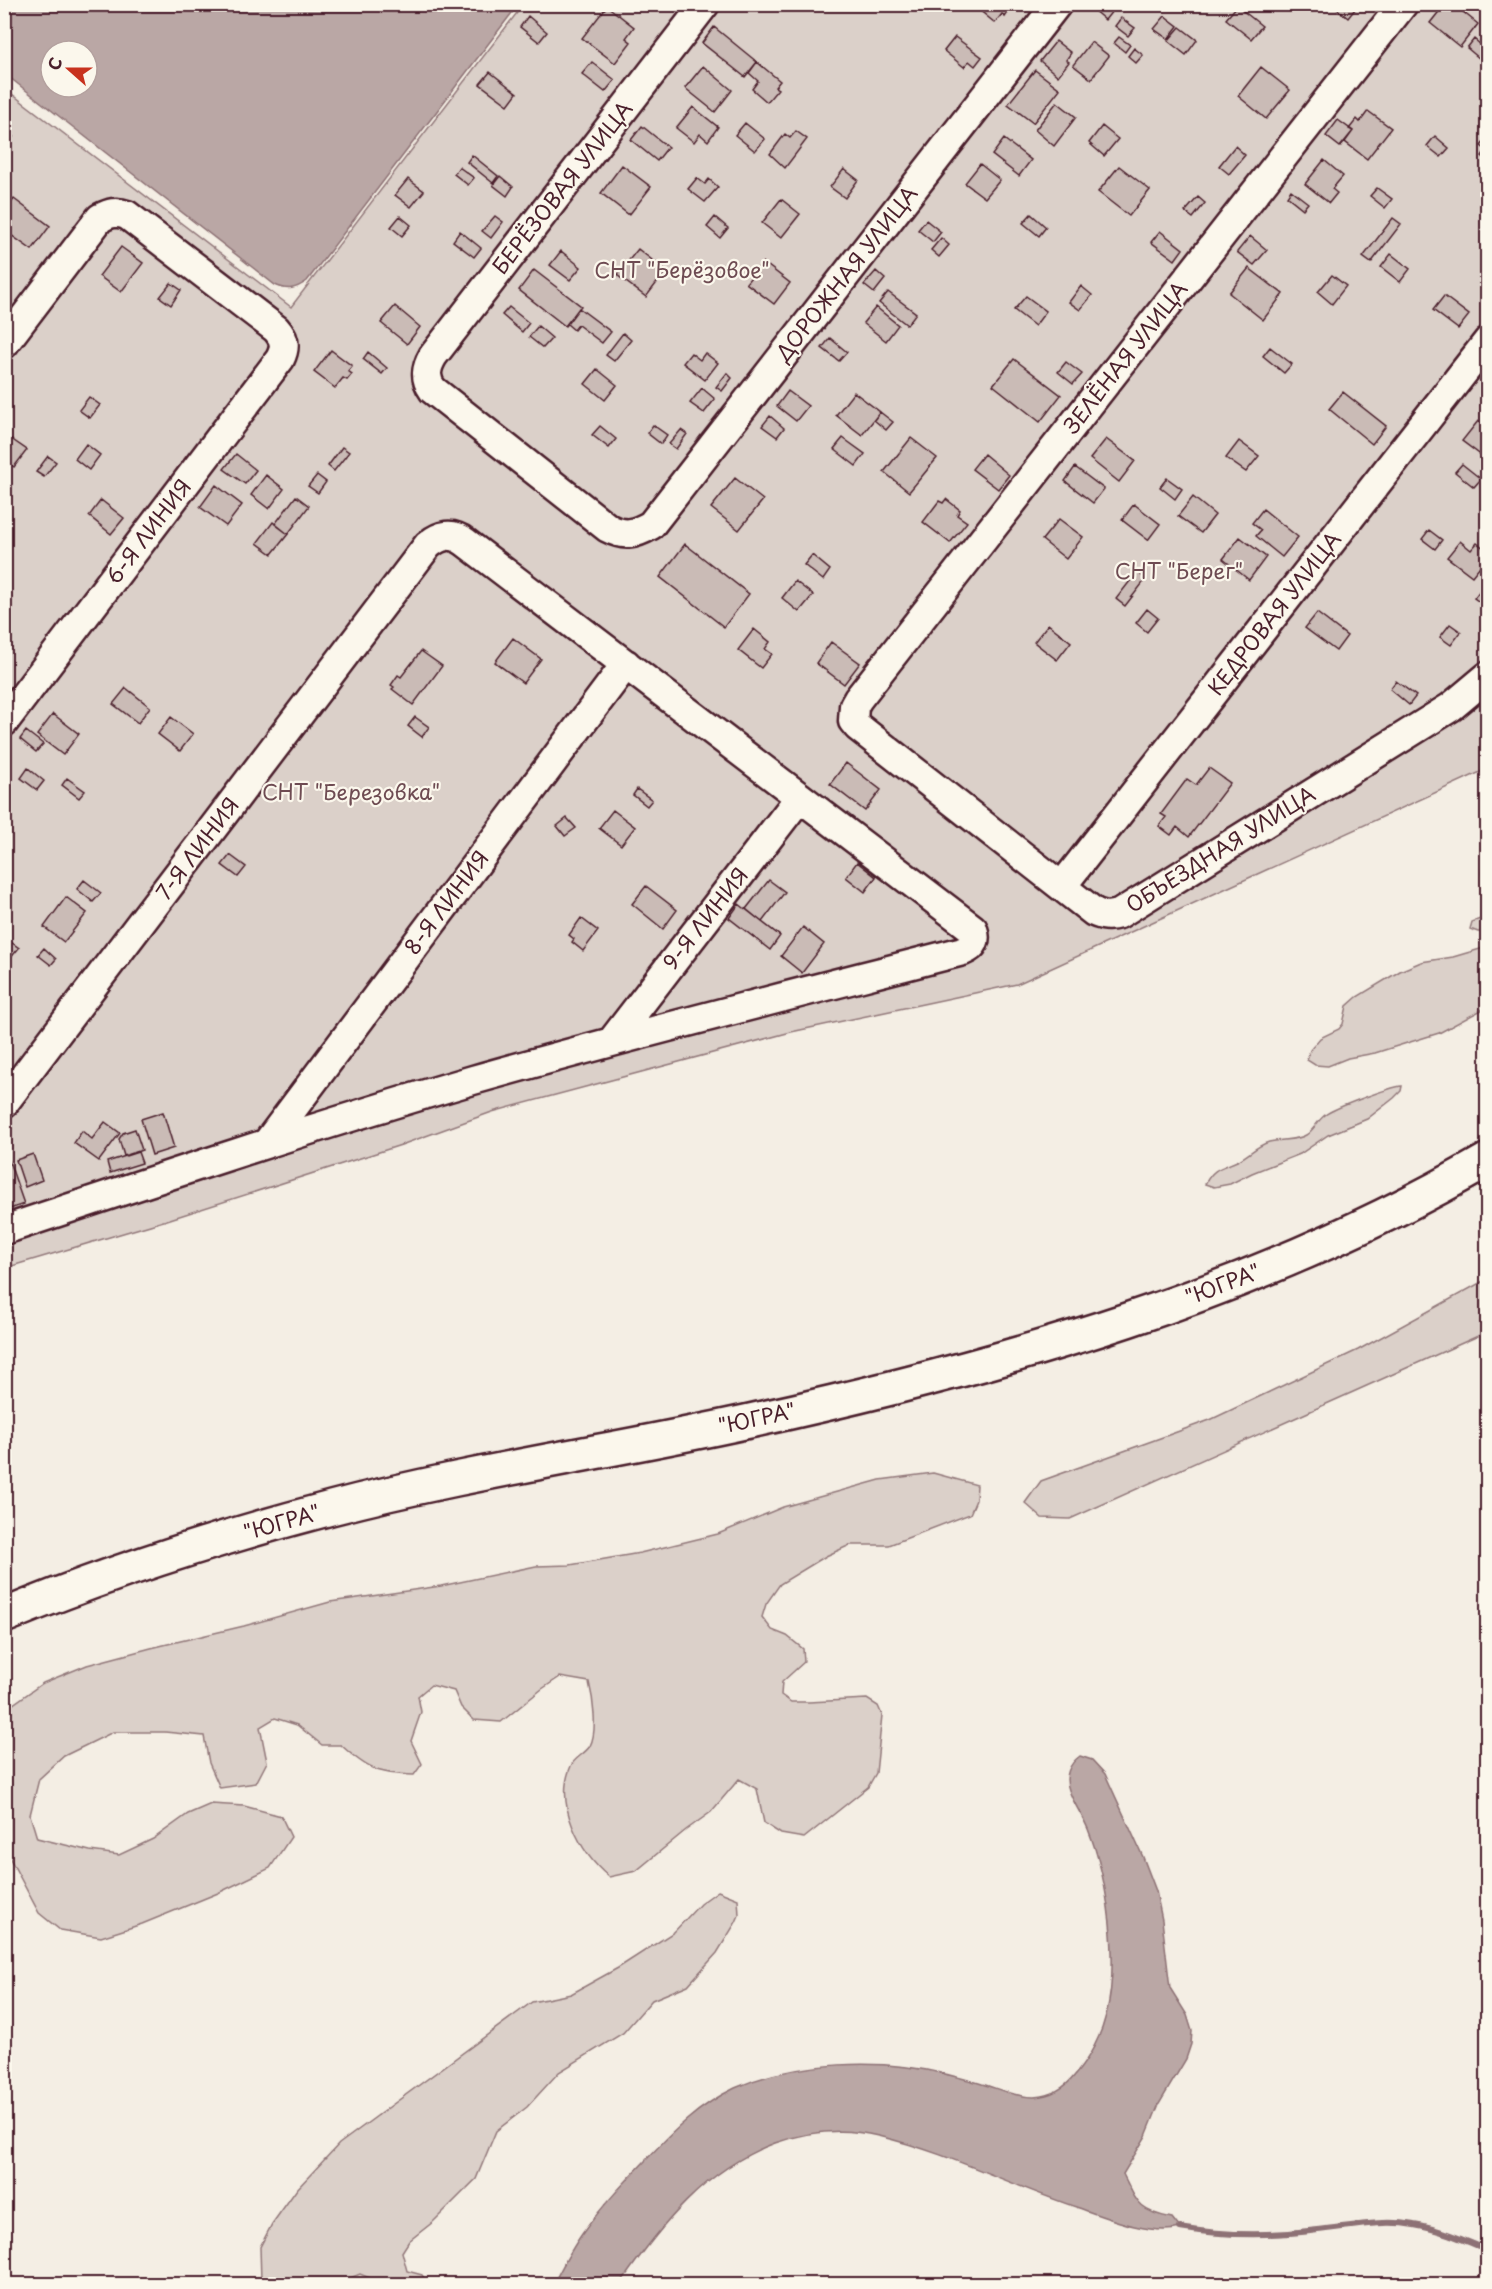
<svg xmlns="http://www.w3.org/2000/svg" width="1492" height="2289" font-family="'Playpen Sans',sans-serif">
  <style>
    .green { fill: #dbd0c9; stroke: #92787a; stroke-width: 1.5 }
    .water { fill: #baa7a5; stroke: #8d7174; stroke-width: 1.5; fill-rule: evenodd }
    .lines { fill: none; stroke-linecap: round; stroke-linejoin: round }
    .stream { stroke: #8d7174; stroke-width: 6 }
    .building { fill: #cabbb6; stroke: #4a1f2b; stroke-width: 1.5 }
    .minor-casing { stroke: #4a1f2b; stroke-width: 33 }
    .highway-casing { stroke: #4a1f2b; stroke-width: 38 }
    .minor { stroke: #fbf7ec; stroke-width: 28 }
    .highway { stroke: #fbf7ec; stroke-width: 33 }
    .labels { text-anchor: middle; stroke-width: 4.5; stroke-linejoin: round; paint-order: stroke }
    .street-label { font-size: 21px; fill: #4a1f2b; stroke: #fbf7ec }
    .park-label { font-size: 21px; fill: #6e4b52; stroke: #fbf7ec }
  </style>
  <rect width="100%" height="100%" fill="#f4eee4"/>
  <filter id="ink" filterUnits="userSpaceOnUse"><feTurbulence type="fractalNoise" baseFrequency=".0167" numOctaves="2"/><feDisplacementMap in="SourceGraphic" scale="12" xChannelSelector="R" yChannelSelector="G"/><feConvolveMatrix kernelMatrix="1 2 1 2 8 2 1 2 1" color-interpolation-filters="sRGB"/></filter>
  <g filter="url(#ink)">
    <path class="green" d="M 523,5 L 1487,5 L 1487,769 L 1017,984 L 791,1032 L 492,1112 L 401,1145 L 167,1220 L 5,1268 L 4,88 L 291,307 Z
      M 1483,862 L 1487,862 L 1487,911 L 1482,898 Z
      M 1487,914 L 1487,932 L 1478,932 L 1470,929 L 1472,922 L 1483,918 Z
      M 1487,947 L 1487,1007 L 1439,1033 L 1375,1053 L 1348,1058 L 1328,1066 L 1315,1065 L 1307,1060 L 1310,1050 L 1320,1038 L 1339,1029 L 1343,1024 L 1347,1006 L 1357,997 L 1400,971 L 1421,962 L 1453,957 Z
      M 1402,1086 L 1401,1091 L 1394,1098 L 1367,1119 L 1328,1135 L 1300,1154 L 1252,1173 L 1230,1184 L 1214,1187 L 1205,1184 C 1214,1167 1222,1168 1237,1161 C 1249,1155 1256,1146 1269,1142 C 1281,1139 1296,1141 1306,1135 C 1314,1130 1317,1121 1325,1115 C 1334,1108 1390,1087 1402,1086 Z
      M 1487,1279 L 1487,1330 L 1478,1336 L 1070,1519 L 1042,1518 L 1025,1503 L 1041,1481 L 1210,1420 L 1358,1350 Z
      M 933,1473 L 977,1485 L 976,1500 L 970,1514 L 889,1545 L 850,1545 L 826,1556 L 780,1584 L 766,1604 L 762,1617 L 772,1630 L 787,1636 L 803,1649 L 804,1662 L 782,1682 L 781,1695 L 791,1702 L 809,1702 L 867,1699 L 878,1706 L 882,1715 L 876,1773 L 868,1787 L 804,1838 L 781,1834 L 764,1823 L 757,1789 L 739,1779 L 711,1812 L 686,1830 L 636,1871 L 609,1877 C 580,1853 554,1804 571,1766 C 574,1758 585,1754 590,1746 C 598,1731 593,1698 589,1682 L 560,1677 L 542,1689 L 501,1722 L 474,1720 L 461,1707 L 454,1691 L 431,1685 L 418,1696 L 421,1712 L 411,1741 L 422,1764 L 414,1775 C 378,1774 368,1770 341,1745 L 322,1745 L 297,1725 L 275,1718 L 260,1727 L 267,1762 L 256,1783 L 220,1788 L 209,1763 L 204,1736 L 165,1732 L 113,1732 L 64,1756 L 39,1779 L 30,1815 L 37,1838 L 90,1851 L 119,1855 L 153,1839 L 188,1814 L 211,1804 L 244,1806 L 281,1816 L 291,1837 L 270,1868 L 218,1893 L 142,1924 L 101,1937 L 60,1930 L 39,1913 L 5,1849 L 5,1710 L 43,1683 L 87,1665 L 151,1648 L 244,1626 L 330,1602 L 441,1586 L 536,1566 L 570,1565 L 640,1553 L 718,1534 L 783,1507 L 880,1480 Z
      M 718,1891 L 738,1899 L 739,1915 L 736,1922 L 717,1953 L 688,1985 L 652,2000 L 623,2033 L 559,2072 L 527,2107 L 496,2131 L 476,2179 L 433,2222 L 409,2241 L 402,2252 L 407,2271 L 422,2275 L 428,2284 L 370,2284 L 372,2279 L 360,2274 L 338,2283 L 269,2284 L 261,2280 L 260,2247 L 272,2224 L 297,2189 L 339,2144 L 532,2002 L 571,1994 L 618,1968 L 674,1932 L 700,1904 Z"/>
    <path class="water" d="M 4,5 L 5,4 L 518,5 L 307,281 C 296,289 288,291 275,285 L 5,74 ZM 51,51 L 87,51 L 87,87 L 51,87 Z
      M 1080,1756 L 1092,1760 L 1105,1774 L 1143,1857 L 1156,1891 L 1162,1920 L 1170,1988 L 1187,2015 L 1192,2031 L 1191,2044 L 1186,2059 L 1159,2104 L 1146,2136 L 1123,2174 C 1138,2204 1138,2211 1172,2218 L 1180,2228 C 1152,2236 1107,2218 1079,2208 C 1012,2186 947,2152 878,2136 C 843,2127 809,2131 775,2143 C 705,2169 661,2225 620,2284 L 553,2284 C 563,2266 572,2247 585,2230 C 603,2205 624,2183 645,2161 C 672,2132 699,2105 735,2088 C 795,2061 882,2058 945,2074 C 957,2077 970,2080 982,2084 C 999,2089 1016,2097 1034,2097 C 1051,2096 1065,2088 1075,2075 C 1089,2059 1101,2036 1106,2015 C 1120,1962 1108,1879 1088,1829 C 1083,1816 1073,1803 1069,1790 C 1064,1776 1069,1764 1080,1756 Z"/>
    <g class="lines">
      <path class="stream" d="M 1180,2228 C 1225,2236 1272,2236 1318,2230 C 1349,2227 1382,2219 1414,2225 C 1439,2229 1464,2240 1488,2250"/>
    </g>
    <path class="building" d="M 972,4 L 1014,4 L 1005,17 L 1002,14 L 995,23 Z
      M 1086,4 L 1117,4 L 1117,5 L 1105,20 Z
      M 1331,4 L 1359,4 L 1348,18 Z
      M 1445,4 L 1453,4 L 1478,24 L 1460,47 L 1430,23 Z
      M 607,6 L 634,27 L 626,38 L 631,42 L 615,63 L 582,38 Z
      M 1237,6 L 1262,26 L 1251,39 L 1226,19 Z
      M 528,16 L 547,32 L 539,42 L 520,27 Z
      M 1165,16 L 1178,26 L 1168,39 L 1154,29 Z
      M 1121,18 L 1135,28 L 1128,36 L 1115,26 Z
      M 714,27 L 757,62 L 745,77 L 702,43 Z
      M 1180,27 L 1197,40 L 1186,55 L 1168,41 Z
      M 955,37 L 982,57 L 975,66 L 969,61 L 964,67 L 944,51 Z
      M 1119,37 L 1130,45 L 1125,52 L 1114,43 Z
      M 1474,39 L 1487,50 L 1480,59 L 1467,48 Z
      M 1056,41 L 1071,53 L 1066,60 L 1069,62 L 1058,76 L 1040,61 Z
      M 1091,42 L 1109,56 L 1091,79 L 1073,65 Z
      M 1134,48 L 1143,55 L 1136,63 L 1128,56 Z
      M 592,62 L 615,80 L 605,92 L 582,74 Z
      M 757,62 L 780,81 L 775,87 L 778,89 L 767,102 L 752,89 L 758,81 L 749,73 Z
      M 703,66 L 732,90 L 715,112 L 685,88 Z
      M 1261,67 L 1290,90 L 1266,119 L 1238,96 Z
      M 1035,70 L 1060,89 L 1033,123 L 1008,104 Z
      M 490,72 L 517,93 L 508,105 L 480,84 Z
      M 1057,102 L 1076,117 L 1054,146 L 1035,130 Z
      M 693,107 L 718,127 L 708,141 L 700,134 L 694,142 L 676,128 Z
      M 1368,111 L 1391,128 L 1367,159 L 1345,142 L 1353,131 L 1349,129 L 1357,119 L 1360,122 Z
      M 1338,120 L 1353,131 L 1340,147 L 1326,136 Z
      M 745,123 L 765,139 L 755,151 L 735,135 Z
      M 642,126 L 668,147 L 657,161 L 631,140 Z
      M 1102,126 L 1118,139 L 1104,156 L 1089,143 Z
      M 4,131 L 13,137 L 4,147 Z
      M 796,131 L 807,139 L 785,168 L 770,154 L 785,134 L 790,138 Z
      M 1435,136 L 1449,148 L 1441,157 L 1427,146 Z
      M 1488,137 L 1488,161 L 1482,156 L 1486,150 L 1481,146 Z
      M 1004,139 L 1031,160 L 1019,176 L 992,155 Z
      M 1235,146 L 1245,155 L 1229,174 L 1219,166 Z
      M 472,155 L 498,176 L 493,183 L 467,162 Z
      M 1324,160 L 1343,176 L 1332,189 L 1337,193 L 1329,203 L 1305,184 Z
      M 980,164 L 1000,180 L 985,198 L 965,183 Z
      M 622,165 L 651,187 L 629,215 L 601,193 Z
      M 1119,166 L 1150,190 L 1129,216 L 1098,192 Z
      M 459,167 L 474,178 L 468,185 L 454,174 Z
      M 844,169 L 858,180 L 845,198 L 830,187 Z
      M 500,176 L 513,187 L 507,196 L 493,185 Z
      M 697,178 L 705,184 L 709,179 L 718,187 L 705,202 L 688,189 Z
      M 408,179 L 424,191 L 411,207 L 395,195 Z
      M 1377,188 L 1392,199 L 1385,208 L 1370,196 Z
      M 1291,190 L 1308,203 L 1303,209 L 1287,196 Z
      M 1198,197 L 1205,203 L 1193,218 L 1185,212 Z
      M 14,199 L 50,226 L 32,250 L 4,230 L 4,212 Z
      M 781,199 L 800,214 L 781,238 L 762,223 Z
      M 1031,214 L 1046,227 L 1039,236 L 1023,223 Z
      M 400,216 L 411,225 L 402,236 L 391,227 Z
      M 495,216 L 503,222 L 491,238 L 482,231 Z
      M 715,217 L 728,228 L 720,238 L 707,227 Z
      M 1393,218 L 1401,224 L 1371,263 L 1363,257 Z
      M 926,220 L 941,232 L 933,242 L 918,230 Z
      M 460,231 L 481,248 L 474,257 L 453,241 Z
      M 1160,231 L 1183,249 L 1175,260 L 1151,242 Z
      M 1250,236 L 1267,250 L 1254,265 L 1237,252 Z
      M 941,238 L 949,245 L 939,257 L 931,250 Z
      M 121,247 L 143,263 L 121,292 L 99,276 Z
      M 638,249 L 666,271 L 646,297 L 617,275 Z
      M 561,251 L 581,267 L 570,280 L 550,265 Z
      M 1391,254 L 1410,269 L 1400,282 L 1381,267 Z
      M 763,262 L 790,283 L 774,304 L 746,283 Z
      M 1249,268 L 1283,294 L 1263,320 L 1229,293 Z
      M 534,270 L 581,306 L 565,326 L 519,290 Z
      M 876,271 L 885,279 L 874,293 L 864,285 Z
      M 1332,275 L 1346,286 L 1332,304 L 1318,292 Z
      M 171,283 L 181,290 L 171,305 L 160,297 Z
      M 1081,286 L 1092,295 L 1080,310 L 1069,302 Z
      M 888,292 L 916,313 L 907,325 L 879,303 Z
      M 1026,296 L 1046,311 L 1035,326 L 1014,310 Z
      M 1444,296 L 1469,315 L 1458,329 L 1433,310 Z
      M 395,306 L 420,327 L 407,344 L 381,323 Z
      M 509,307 L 529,323 L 522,332 L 502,315 Z
      M 876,307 L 898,325 L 886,341 L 863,323 Z
      M 579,308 L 611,332 L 602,343 L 578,325 L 574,330 L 567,324 Z
      M 538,326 L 552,338 L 543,348 L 529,337 Z
      M 623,333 L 631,340 L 614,361 L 606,355 Z
      M 830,338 L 847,352 L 839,361 L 822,348 Z
      M 1270,347 L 1292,364 L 1284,373 L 1263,356 Z
      M 331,350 L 352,366 L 348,371 L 352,374 L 347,380 L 343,378 L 335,388 L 314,372 Z
      M 368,352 L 387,368 L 382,374 L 363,359 Z
      M 691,353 L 700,360 L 705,353 L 718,363 L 705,380 L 683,363 Z
      M 1014,359 L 1061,395 L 1040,422 L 993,385 Z
      M 1066,362 L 1082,374 L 1073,384 L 1058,372 Z
      M 597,369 L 617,385 L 605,400 L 585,384 Z
      M 727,373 L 732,378 L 722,391 L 716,387 Z
      M 702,388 L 715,399 L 704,413 L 690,403 Z
      M 788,391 L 808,406 L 796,421 L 777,406 Z
      M 854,392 L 880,412 L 862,435 L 836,415 Z
      M 1343,392 L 1386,426 L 1372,444 L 1329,409 Z
      M 89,397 L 100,405 L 90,418 L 79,410 Z
      M 880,412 L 893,422 L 886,430 L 874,420 Z
      M 770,416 L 784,428 L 777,437 L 762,426 Z
      M 1478,421 L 1488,428 L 1488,449 L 1482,456 L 1462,441 Z
      M 653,425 L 667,435 L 661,444 L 647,433 Z
      M 600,426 L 616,439 L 609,448 L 592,435 Z
      M 681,430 L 687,434 L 676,449 L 669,444 Z
      M 4,434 L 27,450 L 14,467 L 8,463 L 4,467 Z
      M 843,438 L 865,454 L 856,466 L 834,449 Z
      M 911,438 L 937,458 L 909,492 L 884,472 Z
      M 1106,439 L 1135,461 L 1119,482 L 1090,459 Z
      M 1239,441 L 1259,456 L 1246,472 L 1226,458 Z
      M 86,444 L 100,455 L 89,470 L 75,459 Z
      M 342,447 L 349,452 L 334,471 L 328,466 Z
      M 236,454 L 256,470 L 245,484 L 224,469 Z
      M 984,454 L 1009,475 L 998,489 L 972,469 Z
      M 48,456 L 56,462 L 44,477 L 36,472 Z
      M 1462,464 L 1481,479 L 1474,487 L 1455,472 Z
      M 1075,467 L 1104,489 L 1093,503 L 1065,481 Z
      M 266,475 L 284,489 L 269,509 L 251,495 Z
      M 317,475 L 326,482 L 318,493 L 308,486 Z
      M 735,478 L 763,500 L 739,530 L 711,508 Z
      M 1167,478 L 1182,489 L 1175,499 L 1160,487 Z
      M 216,485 L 242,505 L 226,526 L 200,507 Z
      M 296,496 L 309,506 L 288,534 L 275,524 Z
      M 1193,497 L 1215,515 L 1201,533 L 1178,516 Z
      M 946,499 L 960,510 L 957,515 L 967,522 L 950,543 L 923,522 L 939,501 L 943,503 Z
      M 101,500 L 124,518 L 111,534 L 89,516 Z
      M 1134,504 L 1160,524 L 1148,540 L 1122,520 Z
      M 1263,509 L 1298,537 L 1282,557 L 1256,536 L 1261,530 L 1252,523 Z
      M 1059,519 L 1083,537 L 1066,559 L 1042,540 Z
      M 273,522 L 288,534 L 272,554 L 257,543 Z
      M 1429,530 L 1442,540 L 1435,549 L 1422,539 Z
      M 1240,537 L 1266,557 L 1249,580 L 1223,559 Z
      M 1460,541 L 1471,550 L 1477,543 L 1488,551 L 1488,556 L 1472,576 L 1447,557 Z
      M 685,544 L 749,594 L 724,627 L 660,577 Z
      M 812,555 L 830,570 L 823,580 L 804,565 Z
      M 1137,572 L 1146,579 L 1125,606 L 1116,599 Z
      M 795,581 L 813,595 L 799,612 L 782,598 Z
      M 1484,585 L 1488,587 L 1488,608 L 1474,598 Z
      M 1147,609 L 1158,618 L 1147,632 L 1136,623 Z
      M 1317,613 L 1347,636 L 1336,651 L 1305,628 Z
      M 1048,624 L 1071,642 L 1057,660 L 1034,642 Z
      M 1450,624 L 1461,632 L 1451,645 L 1440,637 Z
      M 754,629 L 770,642 L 765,649 L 772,654 L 761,668 L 738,650 Z
      M 513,638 L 541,659 L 523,683 L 495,662 Z
      M 831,642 L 860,663 L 844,684 L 816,663 Z
      M 421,651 L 442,666 L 413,705 L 392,689 L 394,687 L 391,685 L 398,675 L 401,677 Z
      M 1396,681 L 1416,696 L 1409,705 L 1390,689 Z
      M 126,688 L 150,707 L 138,723 L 113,704 Z
      M 53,714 L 79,734 L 63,755 L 37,735 Z
      M 171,717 L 193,734 L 180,751 L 158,734 Z
      M 415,717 L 429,727 L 422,737 L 408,726 Z
      M 26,731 L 43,744 L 36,752 L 20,739 Z
      M 846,763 L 881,790 L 865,811 L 830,784 Z
      M 28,768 L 44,781 L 37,790 L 21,778 Z
      M 1209,768 L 1230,783 L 1189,837 L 1177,827 L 1171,835 L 1159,826 L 1166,817 L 1161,814 L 1187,779 L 1196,785 Z
      M 67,778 L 85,791 L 79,798 L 62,785 Z
      M 637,789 L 652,800 L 647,806 L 633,795 Z
      M 613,810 L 635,827 L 621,845 L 599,828 Z
      M 567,818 L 576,828 L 565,836 L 557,826 Z
      M 230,855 L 246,867 L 238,877 L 222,865 Z
      M 857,862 L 876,877 L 865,892 L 846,877 Z
      M 84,880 L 101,893 L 93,902 L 77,889 Z
      M 769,880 L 785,892 L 762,922 L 746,909 Z
      M 646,886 L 677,910 L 663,929 L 632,904 Z
      M 66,897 L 87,913 L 64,942 L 44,927 Z
      M 739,904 L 780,936 L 770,950 L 729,918 Z
      M 581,918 L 598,931 L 583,951 L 572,942 L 574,939 L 569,935 Z
      M 803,927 L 824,944 L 802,973 L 781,956 Z
      M 4,937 L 19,948 L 4,966 Z
      M 44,948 L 56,959 L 51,965 L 38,955 Z
      M 163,1112 L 174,1148 L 152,1155 L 141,1119 Z
      M 105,1122 L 120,1133 L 99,1161 L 74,1143 L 82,1131 L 92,1139 Z
      M 135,1129 L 142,1150 L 124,1156 L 119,1139 L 123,1133 Z
      M 138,1152 L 142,1163 L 110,1173 L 107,1162 Z
      M 33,1154 L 42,1180 L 25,1187 L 16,1160 Z
      M 9,1161 L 24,1204 L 4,1211 L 4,1163 Z"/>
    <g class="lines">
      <g class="minor-casing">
        <path id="minor" d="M 705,4 L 433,356 C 426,368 424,378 433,390 L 608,528 C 625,537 635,534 651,525 L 1057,4
          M 1403,4 L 858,699 L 854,706 L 853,721 L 858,727 L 1094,912 C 1103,916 1109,917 1119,914 L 1451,707 L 1488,676
          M 4,344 L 100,218 C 110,213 116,211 127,215 L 276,329 C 285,339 286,347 280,359 L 4,722
          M 1062,886 L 1488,341
          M 612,1041 L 800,797
          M 4,1103 L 428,545 C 440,535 452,532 465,542 L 973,929 C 977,940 974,947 963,951 C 800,993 635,1034 473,1080 C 316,1126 160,1178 4,1230
          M 267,1143 L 626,664"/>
      </g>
      <g class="highway-casing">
        <path id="highway" d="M 4,1616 C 110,1572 221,1537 331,1508 C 468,1472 608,1452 745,1422 C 1003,1366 1259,1293 1488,1160"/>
      </g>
      <use href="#minor" class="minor"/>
      <use href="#highway" class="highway"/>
    </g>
  </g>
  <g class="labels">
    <g class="street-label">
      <text transform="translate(563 188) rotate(-52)" y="7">БЕРЁЗОВАЯ УЛИЦА</text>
      <text transform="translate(847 274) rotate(-52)" y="7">ДОРОЖНАЯ УЛИЦА</text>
      <text transform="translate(1126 358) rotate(-52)" y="7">ЗЕЛЁНАЯ УЛИЦА</text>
      <text transform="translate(149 532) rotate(-53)" y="7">6-Я ЛИНИЯ</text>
      <text transform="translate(1275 614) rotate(-52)" y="7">КЕДРОВАЯ УЛИЦА</text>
      <text transform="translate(198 849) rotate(-53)" y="7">7-Я ЛИНИЯ</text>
      <text transform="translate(1221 850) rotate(-32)" y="7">ОБЪЕЗДНАЯ УЛИЦА</text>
      <text transform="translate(447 903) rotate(-53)" y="7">8-Я ЛИНИЯ</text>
      <text transform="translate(706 919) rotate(-52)" y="7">9-Я ЛИНИЯ</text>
      <text transform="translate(1223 1285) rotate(-21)" y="7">"ЮГРА"</text>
      <text transform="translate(757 1419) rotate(-12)" y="7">"ЮГРА"</text>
      <text transform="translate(282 1523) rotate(-16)" y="7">"ЮГРА"</text>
    </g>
    <g class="park-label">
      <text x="682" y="278">СНТ "Берёзовое"</text>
      <text x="1179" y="579">СНТ "Берег"</text>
      <text x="351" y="800">СНТ "Березовка"</text>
    </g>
  </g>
  <rect width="1492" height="2289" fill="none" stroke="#fbf7ec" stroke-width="24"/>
  <rect x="12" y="12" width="1468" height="2265" fill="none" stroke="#4a1f2b" stroke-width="2" filter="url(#ink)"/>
  <g transform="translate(69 69) rotate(291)"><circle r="28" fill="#fbf7ec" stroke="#b4a19f" stroke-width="1.5"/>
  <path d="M0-4.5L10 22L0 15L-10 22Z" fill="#c8321e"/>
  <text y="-9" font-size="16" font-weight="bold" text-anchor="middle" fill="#4a1f2b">С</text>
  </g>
</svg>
